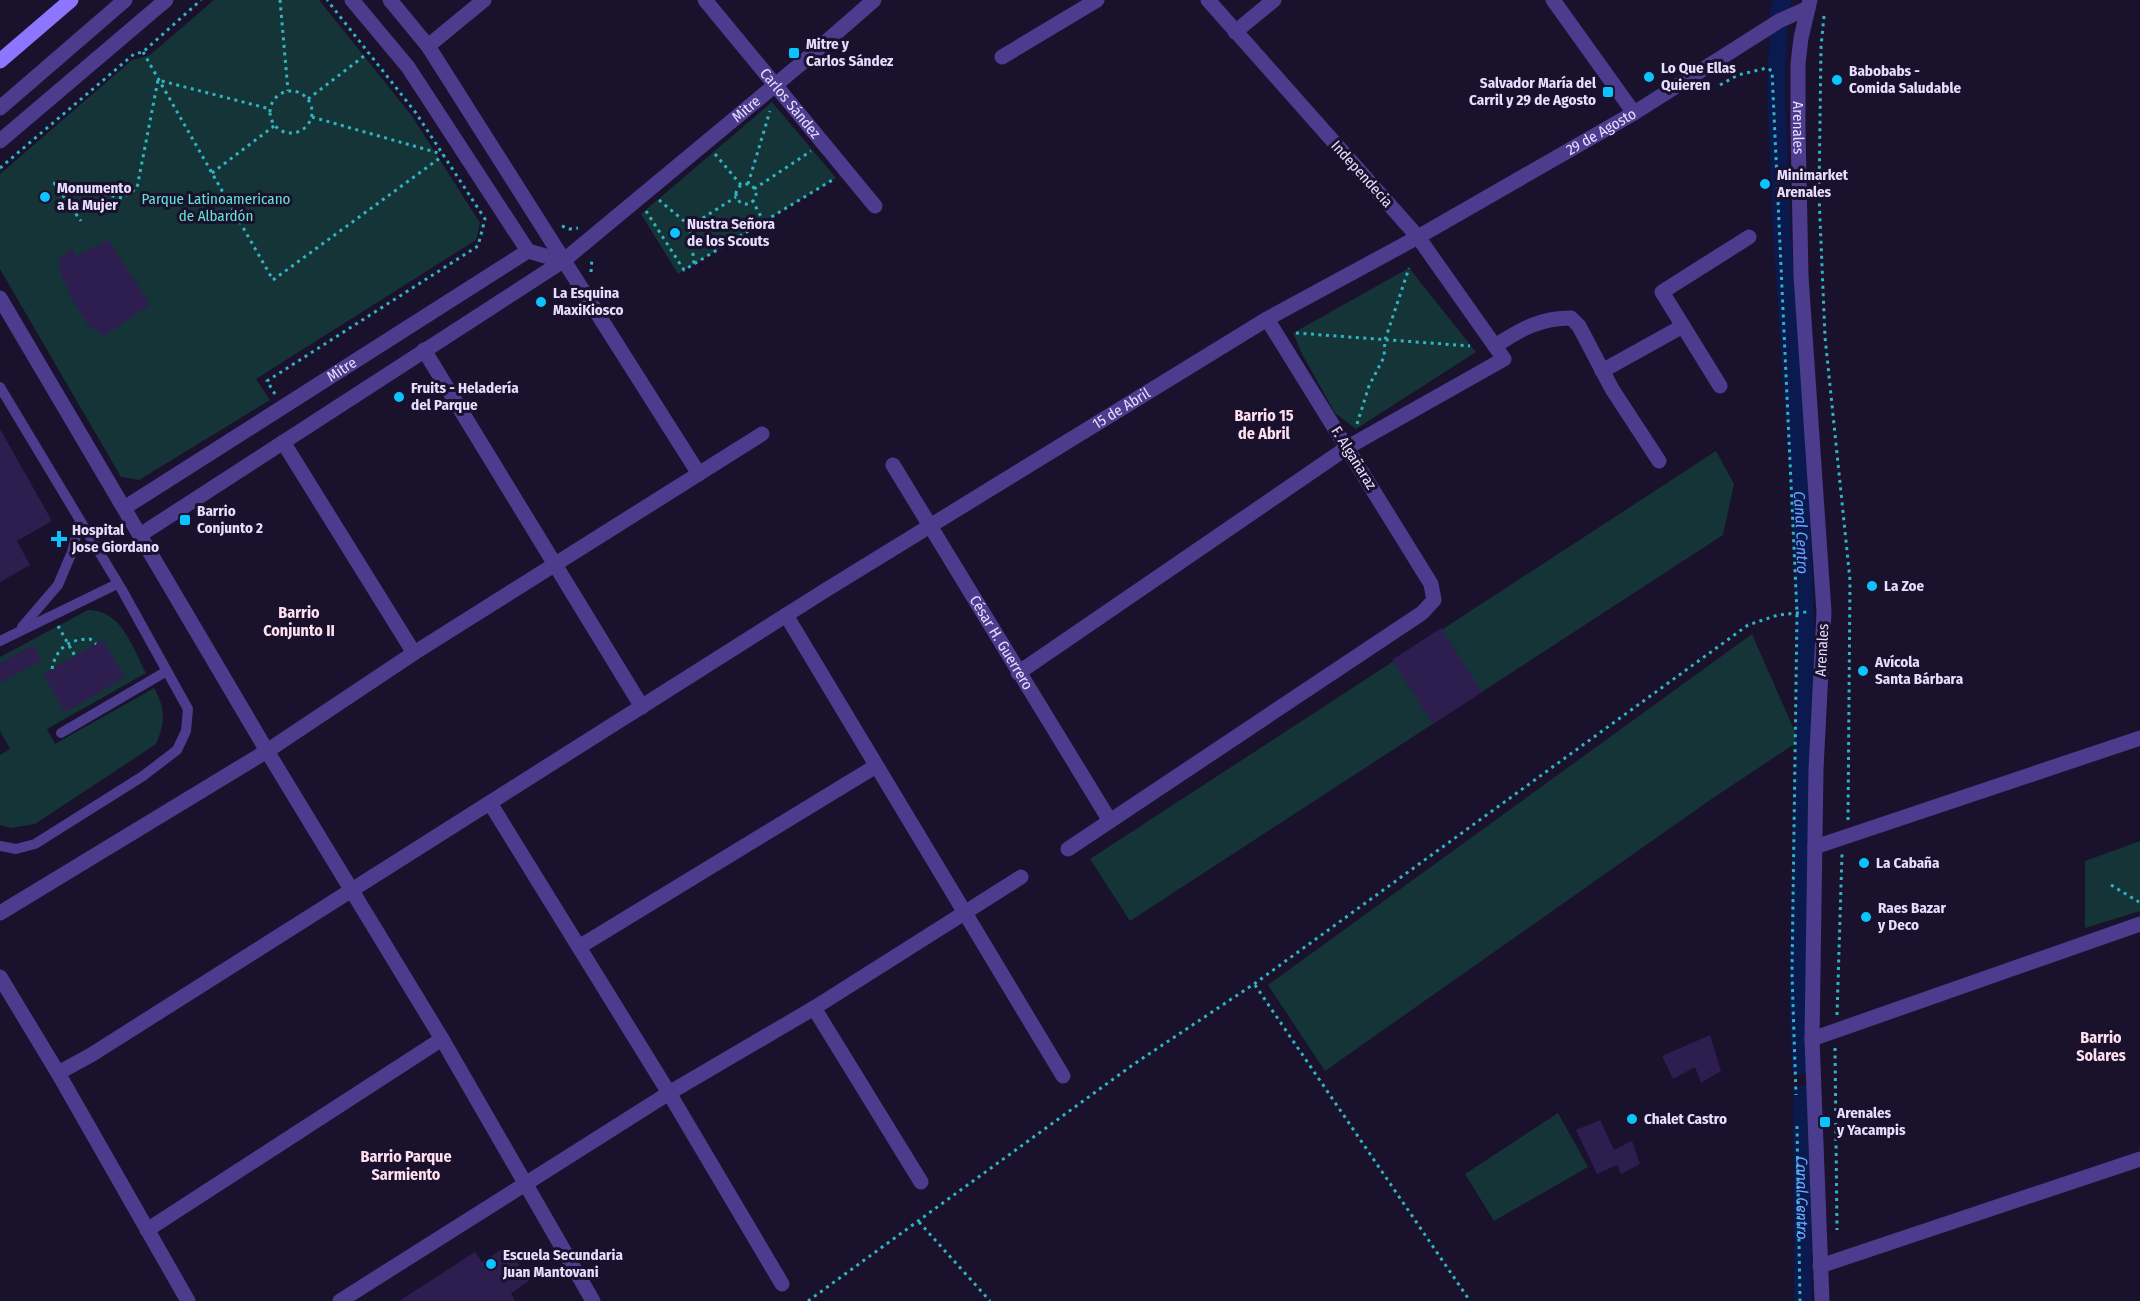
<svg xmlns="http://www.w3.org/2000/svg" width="2140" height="1301" font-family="'Fira Sans Condensed',sans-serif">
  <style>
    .green { fill: #143438 }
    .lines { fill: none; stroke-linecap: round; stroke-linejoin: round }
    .canal { stroke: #0a194e; stroke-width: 18 }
    .building { fill: #2e1d4f }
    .path { stroke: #2fb5c2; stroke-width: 3; stroke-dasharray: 3 4.5; stroke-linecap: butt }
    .lane { stroke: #4b3c8d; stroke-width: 10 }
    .street { stroke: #4b3c8d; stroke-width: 15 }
    .secondary { stroke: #8c75ff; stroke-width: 15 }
    .poi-dot { fill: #0ac3ff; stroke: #1a112d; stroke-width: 2 }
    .labels { text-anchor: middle; stroke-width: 6; stroke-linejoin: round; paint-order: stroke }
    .poi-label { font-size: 15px; font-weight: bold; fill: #e7deff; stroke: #1a112d; text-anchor: start }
    .street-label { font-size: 15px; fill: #e7deff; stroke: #1a112d }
    .park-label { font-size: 15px; fill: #66e3d6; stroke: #1a112d }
    .neighbourhood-label { font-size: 16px; font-weight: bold; fill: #ffe0ef; stroke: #1a112d }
    .water-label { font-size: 16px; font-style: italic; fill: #6ca6ff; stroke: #1a112d }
  </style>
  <rect width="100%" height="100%" fill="#1a112d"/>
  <path class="green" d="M 214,0 L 319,0 L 412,116 L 480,223 L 476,240 L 256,379 L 270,400 L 139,480 L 121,477 L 0,269 L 0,174 L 132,60 L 150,55 Z
    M 772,102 L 836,178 L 678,274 L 641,214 Z
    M 1409,268 L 1476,352 L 1356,429 L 1335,413 L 1302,354 L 1293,333 Z
    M 1716,451 L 1734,484 L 1723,535 L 1130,921 L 1090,859 Z
    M 88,610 C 122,610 132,647 146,673 L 47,729 L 55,744 L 154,688 C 166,709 165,723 156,744 L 35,824 L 11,828 L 0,825 L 0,755 L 10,749 L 0,731 L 0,657 Z
    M 1752,634 L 1799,741 L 1710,800 L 1325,1071 L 1268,985 Z
    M 2140,841 L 2140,911 L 2085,928 L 2085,861 Z
    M 1558,1113 L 1588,1167 L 1494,1221 L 1465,1174 Z"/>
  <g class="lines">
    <g class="canal">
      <path id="s1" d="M 1783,0 L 1779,12 L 1776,89 L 1782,233 L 1802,527 L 1806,668 L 1798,992 L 1801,1066"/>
      <path id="s2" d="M 1802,1094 L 1803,1301"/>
    </g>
  </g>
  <path class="building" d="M 108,240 L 150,304 L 105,336 L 89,326 L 73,302 L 59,269 L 61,257 L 72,249 L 76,256 Z
    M 0,429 L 52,521 L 17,541 L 30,565 L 0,582 Z
    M 1441,628 L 1482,692 L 1433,724 L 1392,660 Z
    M 103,640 L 125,677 L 65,712 L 43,674 Z
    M 33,645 L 41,660 L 0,683 L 0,664 Z
    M 1710,1035 L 1721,1071 L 1701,1083 L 1695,1067 L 1673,1079 L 1662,1056 Z
    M 1600,1120 L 1614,1150 L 1632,1141 L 1640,1164 L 1621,1174 L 1617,1165 L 1597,1174 L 1576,1130 Z
    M 507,1246 L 529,1281 L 511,1293 L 515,1301 L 399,1301 L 475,1252 L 482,1262 Z"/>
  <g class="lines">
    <path class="path" d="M 280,0 L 288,91
      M 1824,16 L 1821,47 L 1819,195 L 1825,337 L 1850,580 L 1848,821
      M 143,52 L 273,280 L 444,155
      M 1720,85 L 1738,75 L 1767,68 L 1772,71 L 1797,613 L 1792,974 L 1796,1095
      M270 112a21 21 0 1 1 42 0a21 21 0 1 1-42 0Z
      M 308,99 L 368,53
      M 312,117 L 442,154
      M 715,154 L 741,185
      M 0,168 L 134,54 L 143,52 L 201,0
      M 212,173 L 274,126
      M 53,183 L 122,198 L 137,188 L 158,80 L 270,109
      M 54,183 L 81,221
      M 748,184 L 770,111
      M736 194a10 10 0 1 1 20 0a10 10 0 1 1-20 0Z
      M 754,189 L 811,151
      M 659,200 L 690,226 L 694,264
      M 752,200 L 764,222
      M 646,211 L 684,270 L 834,179
      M 562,226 L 569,229 L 578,228
      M 690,226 L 736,197
      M 591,272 L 592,258
      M 1296,333 L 1470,346
      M 275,394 L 267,381 L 478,246 L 485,219 L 416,113 L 327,0
      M 1357,424 L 1369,386 L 1384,357 L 1385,340 L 1409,268
      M 58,626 L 75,656
      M 52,669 C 56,648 69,639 90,639 L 96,644
      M 2111,885 L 2139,902
      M 1255,985 L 1470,1301
      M 1837,1015 L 1842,854
      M 1835,1048 L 1837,1230
      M 1797,1126 L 1800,1301
      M 919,1222 L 990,1301
      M 808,1301 L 1134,1064 L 1254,984 L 1748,625 L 1778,615 L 1807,612"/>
    <path class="lane" d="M 0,387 L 122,590 L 188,709 L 186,731 L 177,750 L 143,776 L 35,844 L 16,849 L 0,846
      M 22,627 L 58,585 L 72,552 L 80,521
      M 0,641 L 117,584
      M 61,733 L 167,671"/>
    <g class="street">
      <path d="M 352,0 L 408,67 L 528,251"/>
      <path d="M 390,0 L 428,46 L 699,474"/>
      <path id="s3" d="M 705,0 L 875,206"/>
      <path d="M 1553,0 L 1634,113"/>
      <path id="s4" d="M 1810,0 L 1801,38 L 1798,64 L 1798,127 L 1801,276 L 1824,612 L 1816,769 L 1812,1039 L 1822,1301"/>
      <path d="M 1235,32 L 1274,0"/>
      <path d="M 428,46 L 484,0"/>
      <path d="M 1002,57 L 1097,0"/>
      <path d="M 0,108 L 125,0"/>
      <path d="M 0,141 L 166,0"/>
      <path d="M 0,298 L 267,751 L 442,1039 L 593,1301"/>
      <path d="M 1495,346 C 1521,329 1540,318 1571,318 L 1579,326 L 1612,389 L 1659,461"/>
      <path d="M 424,350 L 642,707"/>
      <path d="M 1602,371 L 1683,326"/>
      <path d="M 1720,386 L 1662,292 L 1749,237"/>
      <path d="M 283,442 L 414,653"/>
      <path id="s5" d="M 893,465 L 1110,821"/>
      <path id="s6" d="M 124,508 L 528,251 L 563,261"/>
      <path id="s7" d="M 140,535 L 563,261 L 803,62 L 874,0"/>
      <path d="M 786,615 L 1063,1076"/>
      <path d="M 1018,673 L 1348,447 L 1504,359 L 1418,237 L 1208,0"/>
      <path d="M 490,803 L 669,1093 L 782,1284"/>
      <path d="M 1815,847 L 2140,738"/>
      <path d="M 1068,849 L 1422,613 L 1434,600 L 1431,584 L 1267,319"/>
      <path d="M 0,913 L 267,751 L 414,653 L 762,434"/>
      <path d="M 579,947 L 876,766"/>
      <path d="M 0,977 L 58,1073 L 188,1301"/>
      <path d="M 814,1008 L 921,1182"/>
      <path d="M 1812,1039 L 2140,924"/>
      <path id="s8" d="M 58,1073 L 91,1055 L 829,588 L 1267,319 L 1418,237 L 1634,113 L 1779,21 L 1808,8"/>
      <path d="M 147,1230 L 442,1039"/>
      <path d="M 1820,1266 L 2140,1159"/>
      <path d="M 340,1301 L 669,1093 L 814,1008 L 1021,877"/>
    </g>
    <path class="secondary" d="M 0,61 L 71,0"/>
  </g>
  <g class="poi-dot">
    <rect x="788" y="47" width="12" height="12" rx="3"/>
    <circle cx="1649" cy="77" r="6"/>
    <circle cx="1837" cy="80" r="6"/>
    <rect x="1602" y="86" width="12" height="12" rx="3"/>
    <circle cx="1765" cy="184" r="6"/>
    <circle cx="45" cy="197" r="6"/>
    <circle cx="675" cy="233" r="6"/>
    <circle cx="541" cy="302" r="6"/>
    <circle cx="399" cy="397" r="6"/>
    <rect x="179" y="514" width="12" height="12" rx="3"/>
    <path d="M56 530h6v6h6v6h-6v6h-6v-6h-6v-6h6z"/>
    <circle cx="1872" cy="586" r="6"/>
    <circle cx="1863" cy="671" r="6"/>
    <circle cx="1864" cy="863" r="6"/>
    <circle cx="1866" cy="917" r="6"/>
    <circle cx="1632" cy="1119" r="6"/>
    <rect x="1819" y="1116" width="12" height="12" rx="3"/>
    <circle cx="491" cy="1264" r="6"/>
  </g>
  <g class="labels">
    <g class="poi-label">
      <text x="806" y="49">Mitre y<tspan x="806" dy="17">Carlos Sández</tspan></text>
      <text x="1661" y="73">Lo Que Ellas<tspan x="1661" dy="17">Quieren</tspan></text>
      <text x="1849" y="76">Babobabs -<tspan x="1849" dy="17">Comida Saludable</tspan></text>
      <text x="1596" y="88" text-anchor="end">Salvador María del<tspan x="1596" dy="17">Carril y 29 de Agosto</tspan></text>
      <text x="1777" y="180">Minimarket<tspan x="1777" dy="17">Arenales</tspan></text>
      <text x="57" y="193">Monumento<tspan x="57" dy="17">a la Mujer</tspan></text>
      <text x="687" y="229">Nustra Señora<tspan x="687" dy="17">de los Scouts</tspan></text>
      <text x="553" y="298">La Esquina<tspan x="553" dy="17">MaxiKiosco</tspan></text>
      <text x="411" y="393">Fruits - Heladería<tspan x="411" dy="17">del Parque</tspan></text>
      <text x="197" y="516">Barrio<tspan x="197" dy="17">Conjunto 2</tspan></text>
      <text x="72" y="535">Hospital<tspan x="72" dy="17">Jose Giordano</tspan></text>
      <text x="1884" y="591">La Zoe</text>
      <text x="1875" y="667">Avícola<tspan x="1875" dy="17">Santa Bárbara</tspan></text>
      <text x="1876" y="868">La Cabaña</text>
      <text x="1878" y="913">Raes Bazar<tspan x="1878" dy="17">y Deco</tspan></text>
      <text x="1837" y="1118">Arenales<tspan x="1837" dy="17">y Yacampis</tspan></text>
      <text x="1644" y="1124">Chalet Castro</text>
      <text x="503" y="1260">Escuela Secundaria<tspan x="503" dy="17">Juan Mantovani</tspan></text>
    </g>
    <g class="street-label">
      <text dy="5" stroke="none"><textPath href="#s3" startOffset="134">Carlos Sández</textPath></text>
      <text dy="5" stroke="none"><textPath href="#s7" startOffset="742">Mitre</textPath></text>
      <text dy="5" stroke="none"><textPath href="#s4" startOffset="129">Arenales</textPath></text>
      <text dy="5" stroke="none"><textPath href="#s8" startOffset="1808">29 de Agosto</textPath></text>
      <text transform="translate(1362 174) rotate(48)" y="5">Independecia</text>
      <text dy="5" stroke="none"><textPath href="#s6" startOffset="258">Mitre</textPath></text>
      <text dy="5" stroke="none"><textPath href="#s8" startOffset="1254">15 de Abril</textPath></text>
      <text transform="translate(1354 458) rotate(58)" y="5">F. Algañaraz</text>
      <text dy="5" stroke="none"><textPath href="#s5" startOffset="208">César H. Guerrero</textPath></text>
      <text transform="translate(1822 650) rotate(-87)" y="5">Arenales</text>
    </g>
    <g class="park-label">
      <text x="216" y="204">Parque Latinoamericano<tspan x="216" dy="17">de Albardón</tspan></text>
    </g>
    <g class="neighbourhood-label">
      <text x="1264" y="421">Barrio 15<tspan x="1264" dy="18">de Abril</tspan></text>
      <text x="299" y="618">Barrio<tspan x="299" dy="18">Conjunto II</tspan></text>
      <text x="2101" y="1043">Barrio<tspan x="2101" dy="18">Solares</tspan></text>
      <text x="406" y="1162">Barrio Parque<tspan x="406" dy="18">Sarmiento</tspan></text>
    </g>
    <g class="water-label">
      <text dy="6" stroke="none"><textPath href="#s1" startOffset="534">Canal Centro</textPath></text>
      <text dy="6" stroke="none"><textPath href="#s2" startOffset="104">Canal Centro</textPath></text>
    </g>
  </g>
</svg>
